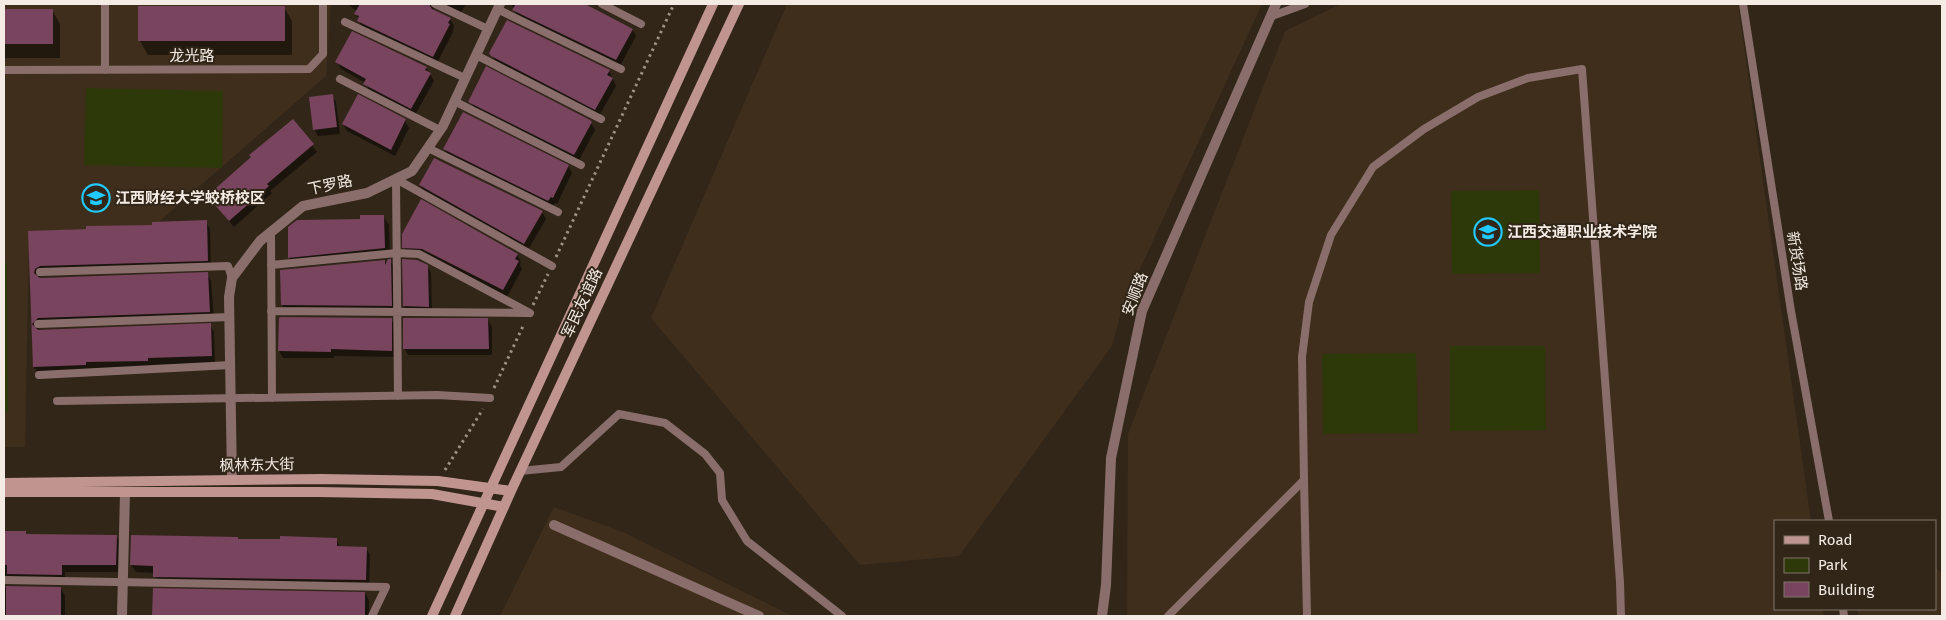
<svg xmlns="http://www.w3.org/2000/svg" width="1946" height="620" font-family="'Fira Sans','Noto Sans SC',sans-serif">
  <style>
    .built { fill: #3f2e1c }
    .green { fill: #2e390a }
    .shadow { fill: #0007 }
    .building { fill: #78445e }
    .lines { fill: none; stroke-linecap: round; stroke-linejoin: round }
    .path { stroke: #9b9287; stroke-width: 3; stroke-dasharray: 2.5 4; stroke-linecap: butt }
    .lane { stroke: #896e6b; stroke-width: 8 }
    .street { stroke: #896e6b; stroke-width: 10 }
    .secondary { stroke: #c09590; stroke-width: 10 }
    .labels { text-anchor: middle; stroke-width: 4; stroke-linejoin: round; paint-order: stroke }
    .street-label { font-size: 15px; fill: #f4ece4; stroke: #322619 }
    .poi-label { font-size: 15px; font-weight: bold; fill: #f4ece4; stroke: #322619; text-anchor: start }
  </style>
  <rect width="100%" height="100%" fill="#322619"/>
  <path class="built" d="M 4,4 L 331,4 L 326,76 L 153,227 L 29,233 L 25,447 L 4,447 Z
    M 787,4 L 1262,4 L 1122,308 L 1112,346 L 959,556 L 860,565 L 651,318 Z
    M 1341,4 L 1738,4 L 1811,521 L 1775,521 L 1775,609 L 1823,609 L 1824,616 L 1127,616 L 1128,434 L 1285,31 Z
    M 554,507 L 623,532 L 792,616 L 500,616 Z
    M 1935,567 L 1942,573 L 1942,616 L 1859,616 L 1857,609 L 1935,609 Z"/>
  <path class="green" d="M 86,88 L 223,91 L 222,168 L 84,165 Z
    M 1539,190 L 1540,273 L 1452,274 L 1451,191 Z
    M 4,263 L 7,263 L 8,412 L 4,412 Z
    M 1450,346 L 1545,346 L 1546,430 L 1450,431 Z
    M 1416,353 L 1418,433 L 1323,434 L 1322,354 Z"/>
  <path class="shadow" d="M 347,4 L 466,4 L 460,14 L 442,5 L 433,8 L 434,11 L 450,19 L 454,26 L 453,32 L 437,63 L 362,28 L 356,14 L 357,11 Z
    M 511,4 L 581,4 L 632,29 L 636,36 L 620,66 L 518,17 Z
    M 140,7 L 284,7 L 292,21 L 292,55 L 148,55 L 140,41 Z
    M 4,10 L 52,10 L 60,24 L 60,58 L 4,58 Z
    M 491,53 L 609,71 L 616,86 L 599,116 L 496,63 Z
    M 337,62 L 426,68 L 434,81 L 415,115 L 369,91 L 366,83 L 341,69 Z
    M 486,68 L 591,123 L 595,130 L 578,162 L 474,109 L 470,98 Z
    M 332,95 L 336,102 L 340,134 L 318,136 L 314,129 Z
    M 292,120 L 317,152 L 270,191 L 272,193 L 234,227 L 209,196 Z
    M 405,121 L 409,128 L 395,156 L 347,131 L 343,124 Z
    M 444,149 L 568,166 L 572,173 L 557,204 L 555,203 L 552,207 L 448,156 Z
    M 420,185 L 542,212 L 546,219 L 528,250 L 424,192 Z
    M 383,216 L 389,225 L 390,258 L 295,267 L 289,257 L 362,220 Z
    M 206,222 L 210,229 L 211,268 L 44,273 L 38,278 L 207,274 L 211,281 L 214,319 L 42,325 L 36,331 L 210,325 L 214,332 L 215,363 L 152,365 L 152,367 L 38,374 L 34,367 L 29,232 Z
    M 404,247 L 517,255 L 521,262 L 520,265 L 522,269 L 507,297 L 426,256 L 408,254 Z
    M 404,260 L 427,266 L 431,273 L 432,313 L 408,313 L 404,306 Z
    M 385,261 L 387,265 L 390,261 L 394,267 L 395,313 L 286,312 L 282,305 L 281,271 Z
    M 280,319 L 391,319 L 395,326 L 395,357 L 334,356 L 334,358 L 283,358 L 279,351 Z
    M 488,320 L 492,327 L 492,355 L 408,355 L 404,348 Z
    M 4,534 L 116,536 L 121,544 L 120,572 L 65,572 L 65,583 L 9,582 L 4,586 Z
    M 282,540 L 336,540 L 341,548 L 366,548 L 370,555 L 369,588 L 159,584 L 154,573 L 136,572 L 131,565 Z
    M 4,587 L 61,588 L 65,596 L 65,616 L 4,616 Z
    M 154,590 L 365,593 L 369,600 L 369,616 L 154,616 Z"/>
  <path class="building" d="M 360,4 L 429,4 L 432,9 L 451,18 L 448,23 L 450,24 L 433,57 L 357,21 L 359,16 L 354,14 Z
    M 516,4 L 585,4 L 633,29 L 616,60 L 512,10 Z
    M 138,6 L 285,6 L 285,41 L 138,41 Z
    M 4,9 L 53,9 L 53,44 L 4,44 Z
    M 507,20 L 610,70 L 607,75 L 613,78 L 595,110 L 491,56 L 489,53 Z
    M 352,31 L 427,67 L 425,70 L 431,73 L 411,109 L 363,84 L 366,79 L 335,62 Z
    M 486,66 L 590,120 L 592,122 L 574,155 L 468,102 Z
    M 333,94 L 337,127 L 313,130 L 309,97 Z
    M 358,94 L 406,119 L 391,150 L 342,124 Z
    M 463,112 L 569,165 L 553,198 L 551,197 L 548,201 L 443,149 Z
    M 293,119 L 314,144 L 267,184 L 269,186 L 229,221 L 207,196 L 251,157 L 249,155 Z
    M 434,158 L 543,211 L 524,244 L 419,185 Z
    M 421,199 L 518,254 L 515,259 L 519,261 L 503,290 L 422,249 L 402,248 L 402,234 Z
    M 360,215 L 384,215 L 385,248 L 288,258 L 288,227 L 297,220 L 360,219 Z
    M 207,220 L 208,261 L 40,266 L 35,269 L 34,273 L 40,278 L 208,272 L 210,312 L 38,318 L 32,324 L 38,330 L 211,323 L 212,356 L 148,358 L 148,361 L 86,362 L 86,365 L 33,367 L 28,231 L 86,229 L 86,226 L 152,225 L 152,222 Z
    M 388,259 L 391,259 L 392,306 L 281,305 L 280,270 L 385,260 L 385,265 Z
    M 402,259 L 417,260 L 428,265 L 429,307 L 403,306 Z
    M 281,317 L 392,318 L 392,351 L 331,349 L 331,352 L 278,351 L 279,318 Z
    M 403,318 L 488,318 L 489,349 L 403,349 Z
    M 4,531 L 26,531 L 26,534 L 117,535 L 116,565 L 62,565 L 62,575 L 7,574 L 7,565 L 4,565 Z
    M 131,535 L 238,537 L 238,539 L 280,539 L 280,536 L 337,538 L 337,546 L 367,547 L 366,580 L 153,577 L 153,566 L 130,565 Z
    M 6,586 L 61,587 L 61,616 L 6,616 Z
    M 153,588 L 365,592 L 365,616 L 152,616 Z"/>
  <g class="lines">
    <path class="path" d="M 556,257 L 674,4
      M 533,305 L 548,274
      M 494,388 L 524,324
      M 445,470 L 483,409"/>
    <path class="lane" d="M 105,4 L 105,70
      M 435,4 L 488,29
      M 602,4 L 641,24
      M 1743,4 L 1791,311 L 1829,521
      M 497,9 L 621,69
      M 1272,16 L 1305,4
      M 345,22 L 465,78
      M 476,55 L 601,119
      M 4,70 L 309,69 L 323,54 L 323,4
      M 340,79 L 440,130
      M 454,101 L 581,165
      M 428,148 L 558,212
      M 271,233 L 272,398
      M 271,265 L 397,253 L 419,254 L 530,313
      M 40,272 L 228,266 L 232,278
      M 271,311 L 527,313
      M 38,324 L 230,317
      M 39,375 L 231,365
      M 398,396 L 396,179 L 552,266
      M 57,401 L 437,395 L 490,398
      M 520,471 L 561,467 L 619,414 L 665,423 L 705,454 L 720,473 L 722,500 L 747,541 L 842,616
      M 1304,480 L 1307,616
      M 4,580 L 386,587 L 372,616
      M 1843,609 L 1844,616
      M 1168,616 L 1304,480 L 1302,357 L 1309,302 L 1331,235 L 1373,167 L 1424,129 L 1478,97 L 1528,78 L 1582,69 L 1620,582 L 1621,616"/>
    <path class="street" d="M 232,480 L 229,297 L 232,278 L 260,241 L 303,206 L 367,193 L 412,171 L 443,126 L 500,4
      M 554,525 L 759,616
      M 122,616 L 125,493
      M 1102,616 L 1106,585 L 1111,458 L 1142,311 L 1276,4"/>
    <path class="secondary" d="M 4,483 L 322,479 L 438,481 L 511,491
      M 4,492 L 318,492 L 432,494 L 504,507
      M 432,616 L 713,4
      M 455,616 L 511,491 L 739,4"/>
  </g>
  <defs>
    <g id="university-ring" transform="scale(1.4375)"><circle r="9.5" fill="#322619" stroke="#22c9fe" stroke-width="1.5"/><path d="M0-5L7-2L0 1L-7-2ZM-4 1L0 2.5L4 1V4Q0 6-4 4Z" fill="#22c9fe"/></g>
  </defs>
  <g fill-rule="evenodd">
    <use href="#university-ring" x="96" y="198"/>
    <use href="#university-ring" x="1488" y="232"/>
  </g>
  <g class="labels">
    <g class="street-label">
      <text x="192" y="61">龙光路</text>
      <text transform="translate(330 185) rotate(-12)" y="5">下罗路</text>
      <text transform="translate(1797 261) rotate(81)" y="5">新货场路</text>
      <text transform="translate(1135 294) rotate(-69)" y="5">安顺路</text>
      <text transform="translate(582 303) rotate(-65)" y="5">军民友谊路</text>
      <text transform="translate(257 465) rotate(-1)" y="5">枫林东大街</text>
    </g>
    <g class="poi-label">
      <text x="115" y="203">江西财经大学蛟桥校区</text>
      <text x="1507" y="237">江西交通职业技术学院</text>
    </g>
  </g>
  <rect width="1946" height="620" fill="none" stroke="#f4ece4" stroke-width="10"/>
  <rect x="1774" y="520" width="162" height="90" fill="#322619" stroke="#80756a"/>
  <rect x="1784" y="536" width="25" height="8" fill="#c09590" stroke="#80756a"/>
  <text x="1818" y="545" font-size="15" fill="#f4ece4">Road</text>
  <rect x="1784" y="558" width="25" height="15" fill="#2e390a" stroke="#80756a"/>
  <text x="1818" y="570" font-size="15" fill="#f4ece4">Park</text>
  <rect x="1784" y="582" width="25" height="15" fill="#78445e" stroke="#80756a"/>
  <text x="1818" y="595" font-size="15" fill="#f4ece4">Building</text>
</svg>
